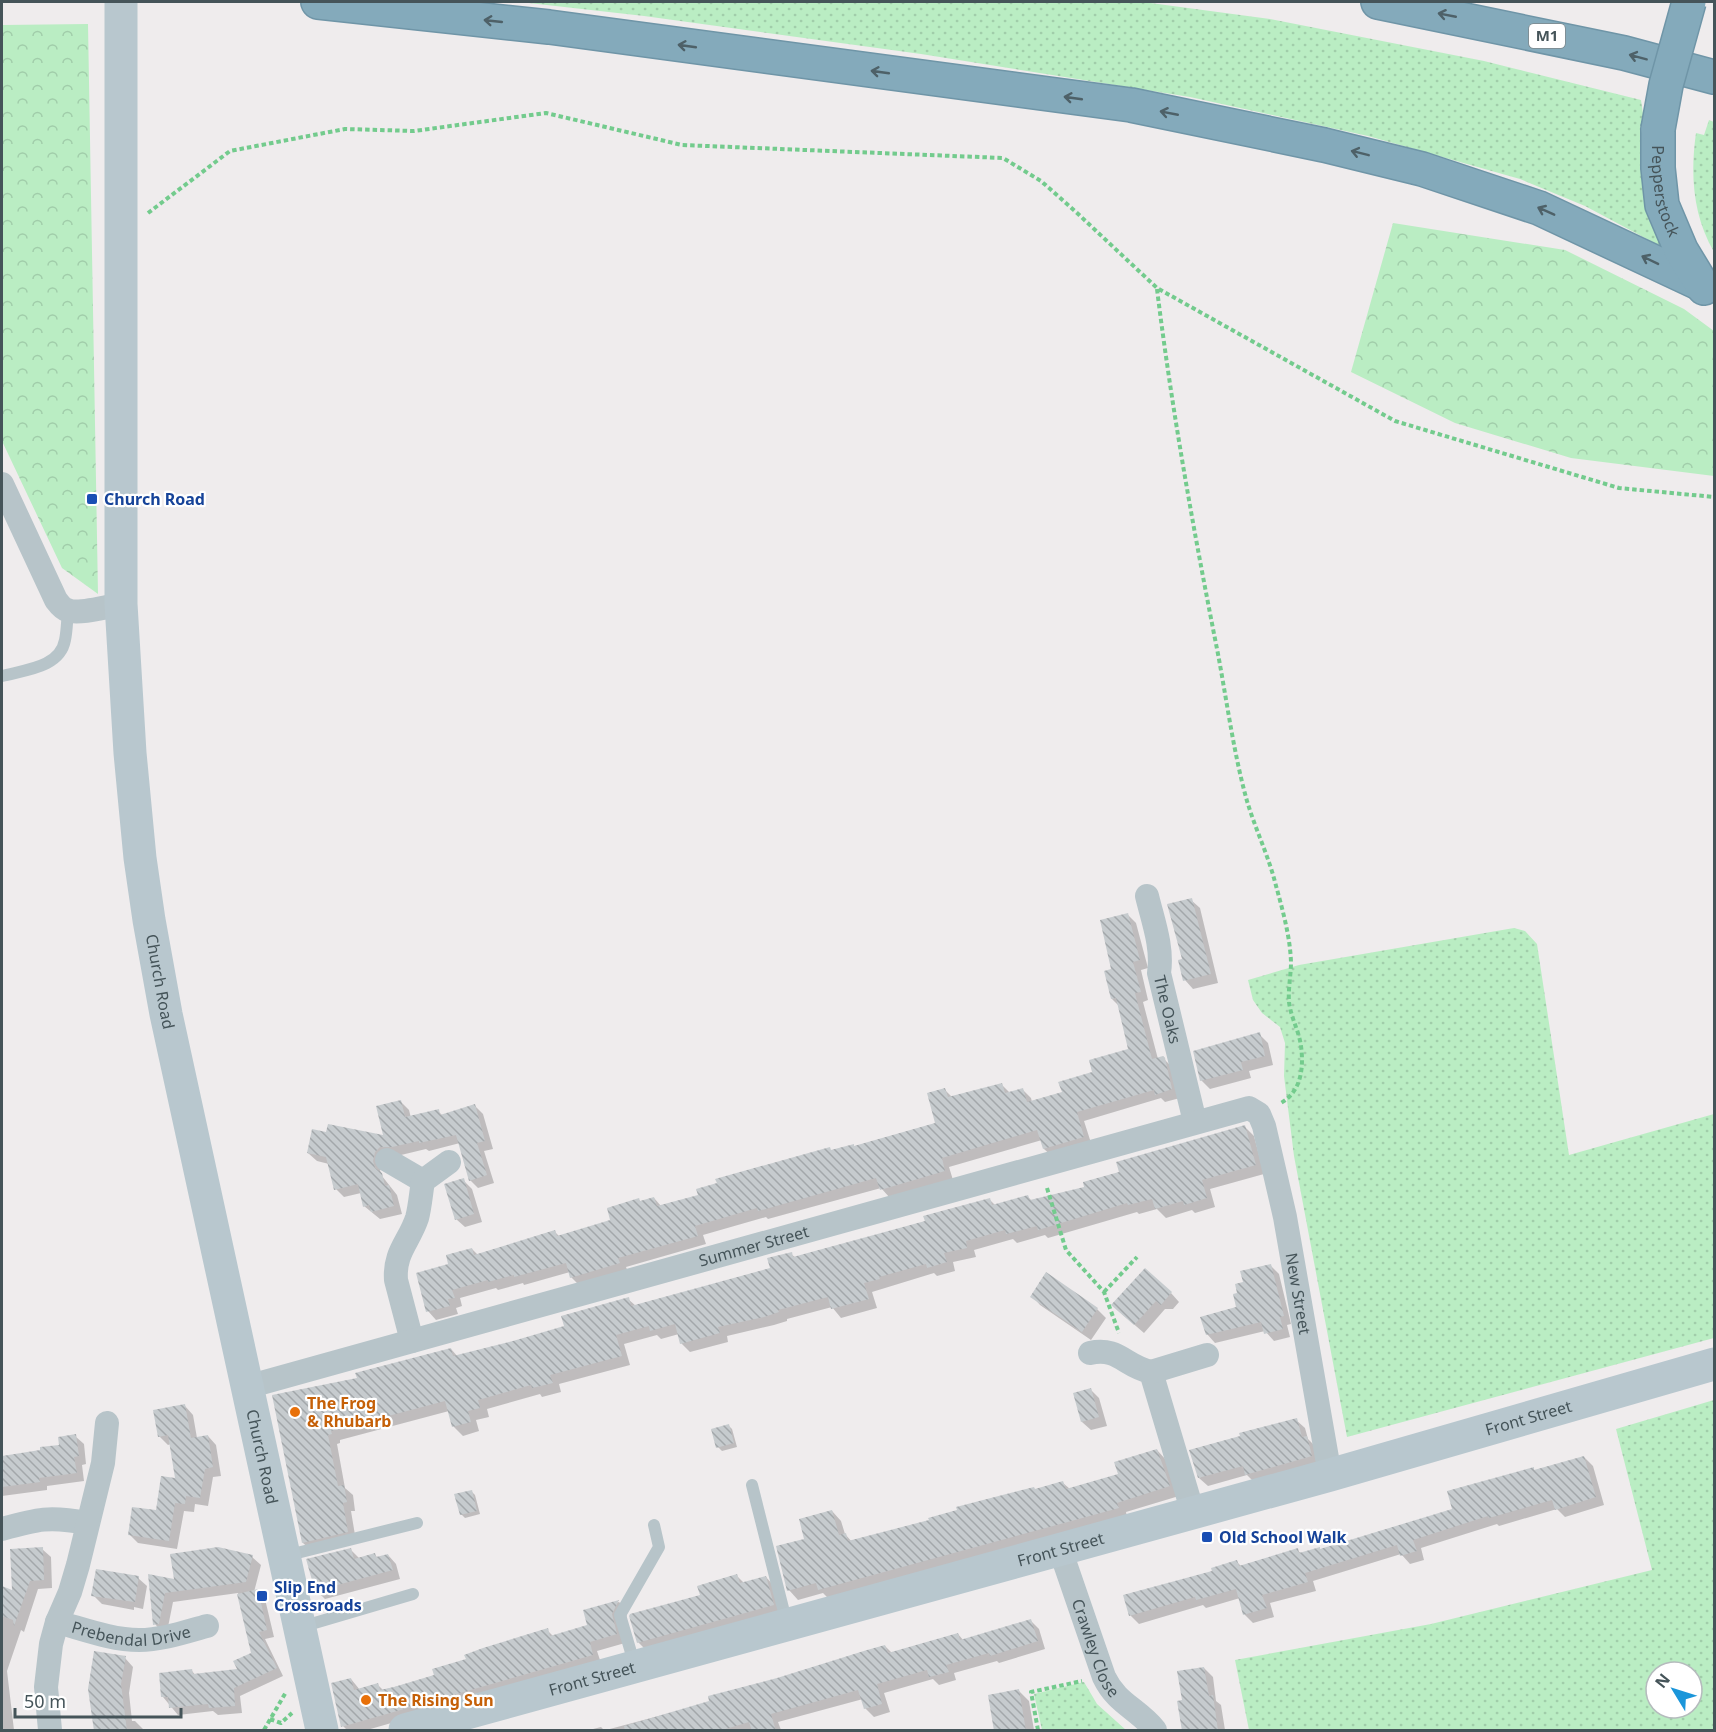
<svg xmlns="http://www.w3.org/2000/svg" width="1716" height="1732" font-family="'Noto Sans',sans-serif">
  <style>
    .grass { fill: url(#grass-dots); fill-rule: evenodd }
    .forest { fill: url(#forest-crowns) }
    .shadow { fill: #0003 }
    .building { fill: url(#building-back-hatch) }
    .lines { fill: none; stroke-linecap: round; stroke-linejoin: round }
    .highway-casing { stroke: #6f95a7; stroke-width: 36 }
    .path { stroke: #73cb8d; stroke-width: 4; stroke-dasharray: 4.5 3; stroke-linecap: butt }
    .lane { stroke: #b7c4c9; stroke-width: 12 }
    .street { stroke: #b7c4c9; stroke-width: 24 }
    .secondary { stroke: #b8c7ce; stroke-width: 33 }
    .highway { stroke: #84aabb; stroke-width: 33 }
    .highway-bridge-casing { stroke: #6f95a7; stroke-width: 36; stroke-linecap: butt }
    .highway-bridge { stroke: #84aabb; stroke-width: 33 }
    .oneway { stroke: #4e6168 }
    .transit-dot { fill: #1a4fb4; stroke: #fff; stroke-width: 2 }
    .food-dot { fill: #e8710a; stroke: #fff; stroke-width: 2 }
    .labels { text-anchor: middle; stroke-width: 4.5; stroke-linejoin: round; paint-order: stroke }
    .shield { fill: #fff; stroke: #7d878b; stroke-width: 1.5 }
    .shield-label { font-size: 15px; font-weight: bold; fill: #455459 }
    .street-label { font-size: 16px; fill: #455459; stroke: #fff }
    .transit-label { font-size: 16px; font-weight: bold; fill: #164399; stroke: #fff; text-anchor: start }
    .food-label { font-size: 16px; font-weight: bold; fill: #c56008; stroke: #fff; text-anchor: start }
  </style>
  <defs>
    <pattern id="grass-dots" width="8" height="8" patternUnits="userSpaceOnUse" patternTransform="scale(1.5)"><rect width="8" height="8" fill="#baedc3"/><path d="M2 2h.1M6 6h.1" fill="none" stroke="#a1cdaa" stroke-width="1.8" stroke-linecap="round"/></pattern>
    <pattern id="forest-crowns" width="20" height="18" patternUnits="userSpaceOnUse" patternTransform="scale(1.5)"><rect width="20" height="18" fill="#baedc3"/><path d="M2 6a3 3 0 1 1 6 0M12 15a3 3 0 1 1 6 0" fill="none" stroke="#a1cdaa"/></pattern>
    <pattern id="building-back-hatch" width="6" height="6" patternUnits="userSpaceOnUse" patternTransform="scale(1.5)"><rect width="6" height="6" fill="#c6cbce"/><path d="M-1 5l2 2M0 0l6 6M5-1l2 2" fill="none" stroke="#a3a7aa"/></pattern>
  </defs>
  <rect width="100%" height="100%" fill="#efeced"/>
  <path class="grass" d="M 520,2 L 1143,2 L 1270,19 L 1484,61 L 1641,100 L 1662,247 L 1585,206 L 1520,179 L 1368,136 L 1190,97 L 921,54 L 644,16 Z
    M 1709,120 L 1714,122 L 1714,252 C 1693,216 1690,175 1696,133 L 1704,135 Z
    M 1514,928 L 1525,931 L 1537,944 L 1569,1155 L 1714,1114 L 1714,1338 L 1347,1437 L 1294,1156 L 1284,1076 L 1285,1043 L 1280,1027 L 1262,1013 L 1253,1000 L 1248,980 L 1299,965 Z
    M 1714,1400 L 1714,1730 L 1249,1730 L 1235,1660 L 1431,1624 L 1652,1570 L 1616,1429 ZM 1656,1672 L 1692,1672 L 1692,1708 L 1656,1708 Z
    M 1084,1682 L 1097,1704 L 1126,1730 L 1042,1730 L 1034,1694 Z"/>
  <path class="forest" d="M 88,24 L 98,594 L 62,568 L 2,441 L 2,25 Z
    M 1393,223 L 1565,250 L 1684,309 L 1714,331 L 1714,476 L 1571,458 L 1455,423 L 1351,372 Z"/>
  <path class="shadow" d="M 1191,900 L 1200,908 L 1218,983 L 1193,989 L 1185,980 L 1184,960 Z
    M 1128,915 L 1136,923 L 1148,968 L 1141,970 L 1148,1000 L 1143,1002 L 1158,1059 L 1163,1058 L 1173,1068 L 1180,1098 L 1165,1102 L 1161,1098 L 1084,1121 L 1092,1146 L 1053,1157 L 1044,1149 L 1042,1140 L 949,1167 L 953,1180 L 890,1198 L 881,1188 L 768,1219 L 766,1217 L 703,1235 L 706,1244 L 626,1267 L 628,1272 L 580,1286 L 571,1277 L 570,1272 L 524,1285 L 523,1283 L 498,1290 L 496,1288 L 460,1298 L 462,1306 L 456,1308 L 458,1314 L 436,1320 L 428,1311 L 450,1265 L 472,1249 L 478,1255 L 555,1232 L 560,1237 L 612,1221 L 639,1200 L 641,1202 L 654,1198 L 661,1206 L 700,1196 L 832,1152 L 855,1147 L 937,1124 L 945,1090 L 952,1097 L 1002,1085 L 1010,1093 L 1022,1089 L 1031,1098 L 1032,1102 L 1063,1093 L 1130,1050 L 1119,1006 L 1112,999 L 1113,970 Z
    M 1259,1034 L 1268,1043 L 1273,1065 L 1249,1071 L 1251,1078 L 1210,1089 L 1201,1080 Z
    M 401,1102 L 409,1110 L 411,1118 L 438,1111 L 443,1116 L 475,1106 L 483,1114 L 493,1149 L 484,1151 L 494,1183 L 478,1188 L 470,1180 L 460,1143 L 429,1151 L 426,1149 L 401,1155 L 380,1170 L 382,1176 L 397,1195 L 402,1214 L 380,1219 L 364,1206 L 361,1193 L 344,1197 L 336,1189 L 329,1164 L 317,1161 L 308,1153 L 327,1133 L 385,1137 Z
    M 1245,1127 L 1254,1136 L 1264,1174 L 1210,1189 L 1215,1207 L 1195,1213 L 1192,1210 L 1166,1218 L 1157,1209 L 1139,1214 L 1137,1212 L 1048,1238 L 1045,1235 L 1017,1243 L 1013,1239 L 974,1250 L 976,1257 L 953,1262 L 955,1271 L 937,1276 L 934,1273 L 872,1292 L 877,1308 L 841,1318 L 832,1307 L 787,1319 L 787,1321 L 774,1325 L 727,1336 L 728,1342 L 690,1352 L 681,1343 L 679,1334 L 661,1339 L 657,1335 L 624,1344 L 630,1365 L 559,1384 L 561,1392 L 542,1397 L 540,1394 L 487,1409 L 489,1417 L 476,1420 L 479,1431 L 463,1436 L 454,1427 L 449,1411 L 340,1440 L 340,1443 L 337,1444 L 345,1488 L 353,1495 L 355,1511 L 351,1511 L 356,1541 L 313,1552 L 303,1543 L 274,1396 L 359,1379 L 451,1349 L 458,1357 L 566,1327 L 628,1299 L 636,1306 L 772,1269 L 791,1254 L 796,1258 L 927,1222 L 990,1200 L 996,1206 L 1028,1197 L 1032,1201 L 1086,1188 Z
    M 463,1180 L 472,1189 L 482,1222 L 465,1227 L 456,1219 Z
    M 1270,1265 L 1279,1274 L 1291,1324 L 1287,1325 L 1290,1337 L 1274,1341 L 1265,1331 L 1215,1343 L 1207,1334 L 1238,1308 L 1238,1294 L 1245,1283 Z
    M 1171,1293 L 1179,1302 L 1173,1309 L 1165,1309 L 1144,1333 L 1122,1314 Z
    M 1032,1296 L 1097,1309 L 1106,1318 L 1091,1340 L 1040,1305 Z
    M 1090,1389 L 1099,1398 L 1107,1426 L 1091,1430 L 1082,1422 L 1074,1394 Z
    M 185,1406 L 193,1415 L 197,1438 L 208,1436 L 216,1445 L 221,1476 L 213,1477 L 208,1506 L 195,1504 L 194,1512 L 184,1511 L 177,1549 L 138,1543 L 129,1534 L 158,1512 L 176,1480 L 171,1444 L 168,1445 L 159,1436 Z
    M 1296,1420 L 1305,1428 L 1308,1439 L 1315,1446 L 1320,1465 L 1255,1483 L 1247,1475 L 1208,1486 L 1199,1478 Z
    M 728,1425 L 732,1429 L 737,1447 L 722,1451 L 718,1447 Z
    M 75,1436 L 84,1444 L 86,1464 L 82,1465 L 84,1481 L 47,1486 L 47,1490 L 2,1496 L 2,1457 L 42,1452 L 61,1446 Z
    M 1157,1450 L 1166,1460 L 1179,1496 L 1126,1512 L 1127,1517 L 829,1599 L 823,1593 L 798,1600 L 789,1590 L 806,1540 L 832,1511 L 841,1521 L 845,1534 L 852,1542 L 1063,1483 L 1070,1489 L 1120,1476 Z
    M 1584,1457 L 1593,1466 L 1604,1505 L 1565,1517 L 1557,1509 L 1499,1526 L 1497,1524 L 1421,1548 L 1424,1560 L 1410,1564 L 1401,1554 L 1313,1581 L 1316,1591 L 1270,1603 L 1274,1617 L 1253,1623 L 1245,1615 L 1240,1598 L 1206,1608 L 1203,1605 L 1139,1624 L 1131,1616 L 1125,1597 L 1214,1572 L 1237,1562 L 1242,1567 L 1297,1550 L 1302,1554 L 1321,1550 L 1454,1510 L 1533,1469 L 1536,1471 Z
    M 471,1491 L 475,1495 L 480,1514 L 465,1518 L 461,1514 Z
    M 42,1549 L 51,1557 L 52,1588 L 38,1589 L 24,1632 L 21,1630 L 7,1671 L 14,1730 L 2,1730 L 2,1588 L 14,1592 Z
    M 351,1550 L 360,1559 L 375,1555 L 378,1558 L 388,1555 L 396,1564 L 400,1579 L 325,1599 L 316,1590 Z
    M 252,1557 L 261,1565 L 254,1592 L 257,1591 L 265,1599 L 274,1637 L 265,1639 L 283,1676 L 240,1696 L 242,1713 L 218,1715 L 213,1711 L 178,1715 L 163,1697 L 192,1671 L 196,1676 L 239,1671 L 252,1654 L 238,1593 L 173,1602 L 167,1632 L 163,1633 L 155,1624 L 149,1576 L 175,1581 Z
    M 737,1576 L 744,1583 L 766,1577 L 774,1586 L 782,1614 L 647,1651 L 638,1642 L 701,1596 Z
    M 138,1578 L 147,1586 L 143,1609 L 134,1607 L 134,1610 L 102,1604 L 93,1595 Z
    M 619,1602 L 627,1610 L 625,1643 L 597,1651 L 601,1663 L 367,1730 L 347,1730 L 343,1726 L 351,1679 L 360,1690 L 378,1685 L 383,1690 L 436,1676 L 467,1660 L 547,1630 L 554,1637 L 588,1626 L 584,1611 Z
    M 1031,1621 L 1039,1629 L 1045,1649 L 999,1663 L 997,1661 L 954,1673 L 956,1680 L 939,1685 L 933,1679 L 884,1693 L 890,1712 L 874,1717 L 865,1708 L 863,1699 L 778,1722 L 781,1730 L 606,1730 L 711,1702 L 885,1646 L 892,1653 L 958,1634 L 964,1641 Z
    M 125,1658 L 133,1667 L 129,1693 L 132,1721 L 135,1721 L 144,1730 L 95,1730 Z
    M 1204,1668 L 1213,1677 L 1216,1701 L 1221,1705 L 1225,1730 L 1187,1730 L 1184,1702 Z
    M 1019,1691 L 1029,1701 L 1034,1730 L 996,1730 Z
    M 601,1727 L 604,1730 L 589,1730 Z"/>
  <path class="building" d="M 1192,898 L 1211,974 L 1183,981 L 1178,960 L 1182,959 L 1167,904 Z
    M 1128,913 L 1140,960 L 1133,962 L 1141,992 L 1135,993 L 1152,1059 L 1163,1056 L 1165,1058 L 1172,1089 L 1155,1095 L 1154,1090 L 1077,1112 L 1084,1137 L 1043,1149 L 1037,1130 L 942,1158 L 945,1171 L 880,1190 L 876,1178 L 758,1211 L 757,1208 L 695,1226 L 698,1236 L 618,1258 L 620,1263 L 570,1278 L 566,1263 L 514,1277 L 514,1275 L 488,1282 L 488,1280 L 452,1290 L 455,1298 L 448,1299 L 450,1306 L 426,1312 L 416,1273 L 448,1264 L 446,1255 L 472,1248 L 474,1255 L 555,1230 L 557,1236 L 610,1220 L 607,1208 L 639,1198 L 640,1201 L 654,1197 L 657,1206 L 698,1195 L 696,1189 L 717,1183 L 715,1179 L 830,1147 L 831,1150 L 854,1144 L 854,1146 L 935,1123 L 927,1093 L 945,1088 L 948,1097 L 1002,1083 L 1005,1093 L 1023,1088 L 1027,1102 L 1062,1092 L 1058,1082 L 1092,1072 L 1089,1060 L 1128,1049 L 1116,998 L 1111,999 L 1104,971 L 1111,969 L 1100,920 Z
    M 1260,1032 L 1265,1056 L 1241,1062 L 1243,1070 L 1200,1081 L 1193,1051 Z
    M 401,1100 L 405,1117 L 439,1109 L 440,1115 L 475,1104 L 485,1141 L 477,1143 L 487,1175 L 469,1181 L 456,1135 L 419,1143 L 419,1141 L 392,1147 L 380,1147 L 375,1152 L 373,1161 L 375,1168 L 382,1173 L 385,1186 L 389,1185 L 394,1206 L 371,1212 L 369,1205 L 363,1207 L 358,1184 L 334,1190 L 326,1157 L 307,1153 L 312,1129 L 326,1132 L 328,1124 L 383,1135 L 376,1106 Z
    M 1245,1125 L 1256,1165 L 1202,1180 L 1207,1198 L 1184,1205 L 1183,1201 L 1155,1209 L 1152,1199 L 1128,1205 L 1127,1203 L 1038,1230 L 1037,1226 L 1006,1234 L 1005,1230 L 966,1241 L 967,1248 L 944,1253 L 947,1262 L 927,1268 L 926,1264 L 879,1277 L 880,1279 L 864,1283 L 869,1299 L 831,1309 L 828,1297 L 778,1310 L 779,1312 L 764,1317 L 718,1327 L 720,1333 L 680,1344 L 675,1324 L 650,1331 L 649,1326 L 616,1335 L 622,1356 L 550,1375 L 553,1383 L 532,1388 L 531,1385 L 478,1400 L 480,1408 L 468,1411 L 471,1422 L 452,1427 L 445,1401 L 331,1431 L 332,1434 L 328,1435 L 338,1486 L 344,1485 L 347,1502 L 343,1503 L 348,1532 L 302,1543 L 272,1395 L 357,1378 L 355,1373 L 451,1348 L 453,1356 L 513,1341 L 564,1326 L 561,1316 L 629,1297 L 631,1306 L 752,1273 L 770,1268 L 767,1258 L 792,1252 L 793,1257 L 925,1221 L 923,1216 L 990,1198 L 992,1205 L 1028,1195 L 1030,1200 L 1084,1187 L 1083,1182 L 1119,1172 L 1116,1162 Z
    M 464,1178 L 474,1214 L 455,1220 L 444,1184 Z
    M 1271,1264 L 1284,1316 L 1280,1317 L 1283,1329 L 1264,1334 L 1261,1322 L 1206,1335 L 1200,1317 L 1236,1307 L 1233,1294 L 1237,1293 L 1235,1284 L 1243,1282 L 1240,1271 Z
    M 1145,1268 L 1172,1292 L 1161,1305 L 1156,1301 L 1134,1325 L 1111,1305 Z
    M 1046,1272 L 1098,1308 L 1082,1332 L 1030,1297 Z
    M 1091,1388 L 1099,1417 L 1081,1422 L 1073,1393 Z
    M 185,1404 L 191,1438 L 208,1435 L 213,1467 L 205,1469 L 200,1498 L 186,1496 L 185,1504 L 175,1503 L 169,1541 L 128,1535 L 132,1507 L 156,1510 L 161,1476 L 175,1478 L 168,1435 L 158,1437 L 153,1410 Z
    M 1297,1418 L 1302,1437 L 1307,1436 L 1312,1456 L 1245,1475 L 1243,1466 L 1198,1478 L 1189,1450 L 1240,1436 L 1239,1433 Z
    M 729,1424 L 734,1443 L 716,1448 L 711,1429 Z
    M 76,1434 L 79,1456 L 74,1457 L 77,1473 L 39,1478 L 40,1482 L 2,1487 L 2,1456 L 40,1450 L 40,1447 L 59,1445 L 58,1437 Z
    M 1157,1449 L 1170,1486 L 1117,1503 L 1119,1508 L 818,1590 L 816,1583 L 787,1591 L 776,1546 L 804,1539 L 799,1519 L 832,1510 L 839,1535 L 846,1533 L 848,1541 L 929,1520 L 928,1518 L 957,1510 L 956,1507 L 1034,1487 L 1035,1489 L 1063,1481 L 1066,1489 L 1118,1474 L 1114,1462 Z
    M 1584,1456 L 1596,1497 L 1555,1510 L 1552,1500 L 1489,1518 L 1488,1516 L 1413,1540 L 1417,1551 L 1400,1556 L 1397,1545 L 1305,1573 L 1308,1582 L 1262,1595 L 1267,1608 L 1243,1615 L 1236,1589 L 1196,1600 L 1195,1597 L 1129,1616 L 1123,1595 L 1212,1571 L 1211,1568 L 1237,1560 L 1239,1566 L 1298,1548 L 1299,1553 L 1320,1547 L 1320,1549 L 1452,1509 L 1447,1491 L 1534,1467 L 1534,1470 Z
    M 472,1490 L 477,1511 L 460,1515 L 454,1494 Z
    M 43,1547 L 44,1580 L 30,1581 L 14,1626 L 13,1620 L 2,1616 L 2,1586 L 12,1590 L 10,1549 Z
    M 218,1547 L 253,1555 L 246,1582 L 165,1593 L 159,1624 L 153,1625 L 148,1574 L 174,1579 L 170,1554 Z
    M 351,1548 L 354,1559 L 375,1553 L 376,1557 L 388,1554 L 393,1570 L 315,1591 L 306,1559 Z
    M 96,1569 L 139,1576 L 135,1602 L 91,1596 Z
    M 737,1574 L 740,1583 L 766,1576 L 774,1605 L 637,1643 L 629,1616 L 630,1614 L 700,1595 L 697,1586 Z
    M 258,1589 L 267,1630 L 259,1632 L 277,1668 L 234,1688 L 235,1706 L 209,1708 L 208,1704 L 169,1708 L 168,1697 L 161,1697 L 159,1673 L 192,1669 L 193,1674 L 237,1669 L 233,1661 L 251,1653 L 237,1594 Z
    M 619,1600 L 612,1614 L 617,1634 L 590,1642 L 593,1655 L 341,1727 L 331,1683 L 351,1678 L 354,1690 L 378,1683 L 380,1690 L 394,1687 L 434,1675 L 432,1669 L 466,1659 L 464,1655 L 483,1648 L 548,1628 L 550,1636 L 587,1625 L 583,1610 Z
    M 1031,1619 L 1038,1641 L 990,1656 L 989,1653 L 946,1665 L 949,1672 L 929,1677 L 927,1670 L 877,1684 L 882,1704 L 864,1709 L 858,1690 L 771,1714 L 776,1731 L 752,1731 L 749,1722 L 719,1731 L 625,1731 L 624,1726 L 709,1701 L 708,1696 L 777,1678 L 867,1650 L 885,1645 L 888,1653 L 958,1633 L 960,1640 Z
    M 94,1651 L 126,1656 L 121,1684 L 127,1731 L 94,1731 L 88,1689 Z
    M 1204,1667 L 1209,1696 L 1213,1695 L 1218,1731 L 1182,1731 L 1177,1701 L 1182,1700 L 1177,1671 Z
    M 1019,1689 L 1026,1731 L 994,1731 L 988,1695 Z"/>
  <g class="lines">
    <g class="highway-casing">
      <g id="highway">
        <path d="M 318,2 L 549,27 L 1131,105 L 1324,145 L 1422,169 L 1539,208 L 1701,284"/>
        <path d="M 1378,2 L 1624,53 L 1714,77"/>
        <path id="s7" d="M 1658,129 L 1658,168 L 1662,205 L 1681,250 L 1704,288"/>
      </g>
    </g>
    <path class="path" d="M 148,213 L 230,151 L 345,129 L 414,131 L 546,113 L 682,145 L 1003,158 L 1041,181 L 1076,212 L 1157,288 L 1395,421 L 1619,488 L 1714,497
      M 1157,289 C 1172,411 1194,533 1218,654 C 1227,702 1234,755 1247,801 C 1255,828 1268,855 1275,882 C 1282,908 1290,935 1291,962 C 1291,975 1288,989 1289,1002 C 1291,1018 1299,1031 1301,1046 C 1304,1069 1301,1093 1279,1104
      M 1047,1188 L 1066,1250 L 1104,1292 L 1119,1333
      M 1104,1292 L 1137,1257
      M 270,1719 L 281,1723 L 292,1713
      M 264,1730 L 286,1692
      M 1038,1730 L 1031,1692 L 1082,1681"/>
    <path class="lane" d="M 2,676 C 24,670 60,668 65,640 C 67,631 67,620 68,611
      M 752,1485 L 787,1624
      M 285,1556 L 417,1523
      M 301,1627 L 413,1594
      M 635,1666 L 620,1615 L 659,1547 L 654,1525"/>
    <g class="street">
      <path d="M 2,484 L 56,600 C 59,604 63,609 67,610 C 78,615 109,606 121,604"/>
      <path id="s1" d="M 1147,896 C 1153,921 1163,947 1159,973 L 1195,1122"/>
      <path d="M 387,1160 L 423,1181"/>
      <path d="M 412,1341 L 396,1280 C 394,1252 409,1242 417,1218 C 420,1207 421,1193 423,1181 L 449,1162"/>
      <path d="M 1090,1353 C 1119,1347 1124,1366 1151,1372 L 1193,1513"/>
      <path d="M 1151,1372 L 1207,1355"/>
      <path id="s2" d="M 247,1387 L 1249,1108 L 1259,1114 L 1264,1126 L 1285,1217 L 1330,1475"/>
      <path d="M 2,1529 C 38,1519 49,1516 87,1523"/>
      <path id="s3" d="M 1060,1549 L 1104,1677 C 1117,1704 1137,1708 1155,1730"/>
      <path id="s4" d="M 57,1622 C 83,1629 112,1640 139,1640 C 162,1640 185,1632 207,1626"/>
      <path d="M 50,1730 L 46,1687 L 51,1644 L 57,1622 L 70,1592 L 78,1565 L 103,1463 L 107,1423"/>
    </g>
    <g class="secondary">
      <path id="s5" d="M 121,2 L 121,604 L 130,753 L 140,858 L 149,920 L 166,1014 L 322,1730"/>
      <path id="s6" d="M 405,1730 L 1330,1475 L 1714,1364"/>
    </g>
    <use href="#highway" class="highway"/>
    <g class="highway-bridge-casing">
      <path id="highway-bridge" d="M 1658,129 L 1666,85 L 1689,2"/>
    </g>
    <use href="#highway-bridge" class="highway-bridge"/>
  </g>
  <defs><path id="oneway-shaft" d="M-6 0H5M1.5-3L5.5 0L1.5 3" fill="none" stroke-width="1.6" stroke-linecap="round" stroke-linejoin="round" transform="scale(1.5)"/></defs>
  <g class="oneway">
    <use href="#oneway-shaft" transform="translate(1447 15) rotate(-169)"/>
    <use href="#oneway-shaft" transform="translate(493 21) rotate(-174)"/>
    <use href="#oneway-shaft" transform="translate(687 46) rotate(-172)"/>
    <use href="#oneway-shaft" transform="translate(1638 57) rotate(-165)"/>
    <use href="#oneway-shaft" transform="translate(880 72) rotate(-172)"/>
    <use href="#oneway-shaft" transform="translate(1073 98) rotate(-172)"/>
    <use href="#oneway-shaft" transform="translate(1169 113) rotate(-169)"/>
    <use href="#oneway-shaft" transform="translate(1360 153) rotate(-166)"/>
    <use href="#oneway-shaft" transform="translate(1546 211) rotate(-156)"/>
    <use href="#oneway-shaft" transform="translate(1650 260) rotate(-154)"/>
  </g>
  <g class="transit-dot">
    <rect x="86" y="493" width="12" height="12" rx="3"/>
    <rect x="1201" y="1531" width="12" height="12" rx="3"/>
    <rect x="256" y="1590" width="12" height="12" rx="3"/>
  </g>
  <g class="food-dot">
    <circle cx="295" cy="1412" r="6"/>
    <circle cx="366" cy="1700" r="6"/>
  </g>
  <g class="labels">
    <rect class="shield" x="1529" y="24" width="36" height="24" rx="4.5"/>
    <g class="shield-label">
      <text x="1547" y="41">M1</text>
    </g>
    <g class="street-label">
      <text dy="6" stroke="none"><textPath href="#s7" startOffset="63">Pepperstock</textPath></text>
      <text dy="6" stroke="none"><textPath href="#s5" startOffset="982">Church Road</textPath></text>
      <text dy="6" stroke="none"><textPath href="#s1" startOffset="116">The Oaks</textPath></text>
      <text dy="6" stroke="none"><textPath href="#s2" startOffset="526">Summer Street</textPath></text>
      <text dy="6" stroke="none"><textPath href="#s2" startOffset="1236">New Street</textPath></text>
      <text dy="6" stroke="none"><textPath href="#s6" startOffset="1166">Front Street</textPath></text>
      <text dy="6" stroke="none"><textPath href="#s5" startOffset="1468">Church Road</textPath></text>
      <text dy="6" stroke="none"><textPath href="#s6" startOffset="680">Front Street</textPath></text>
      <text dy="6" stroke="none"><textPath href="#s4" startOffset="76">Prebendal Drive</textPath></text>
      <text dy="6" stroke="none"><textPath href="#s3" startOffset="105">Crawley Close</textPath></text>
      <text dy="6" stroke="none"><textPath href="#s6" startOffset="194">Front Street</textPath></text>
    </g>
    <g class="transit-label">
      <text x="104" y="505">Church Road</text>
      <text x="1219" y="1543">Old School Walk</text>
      <text x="274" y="1593">Slip End<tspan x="274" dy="18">Crossroads</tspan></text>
    </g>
    <g class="food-label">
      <text x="307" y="1409">The Frog<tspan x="307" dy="18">&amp; Rhubarb</tspan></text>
      <text x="378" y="1706">The Rising Sun</text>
    </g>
  </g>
  <rect width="1716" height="1732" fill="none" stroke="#455459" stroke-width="6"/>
  <g transform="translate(1674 1690) rotate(308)"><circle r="28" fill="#ffffff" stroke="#b5bbbd" stroke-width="1.5"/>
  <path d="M0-4.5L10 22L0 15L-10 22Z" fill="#1b96da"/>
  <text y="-9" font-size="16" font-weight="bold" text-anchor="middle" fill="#455459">N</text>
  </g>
  <path d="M15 1708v9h166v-9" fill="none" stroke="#455459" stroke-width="3"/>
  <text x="24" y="1708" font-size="18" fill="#455459" stroke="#ffffff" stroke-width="4.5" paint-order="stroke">50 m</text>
</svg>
